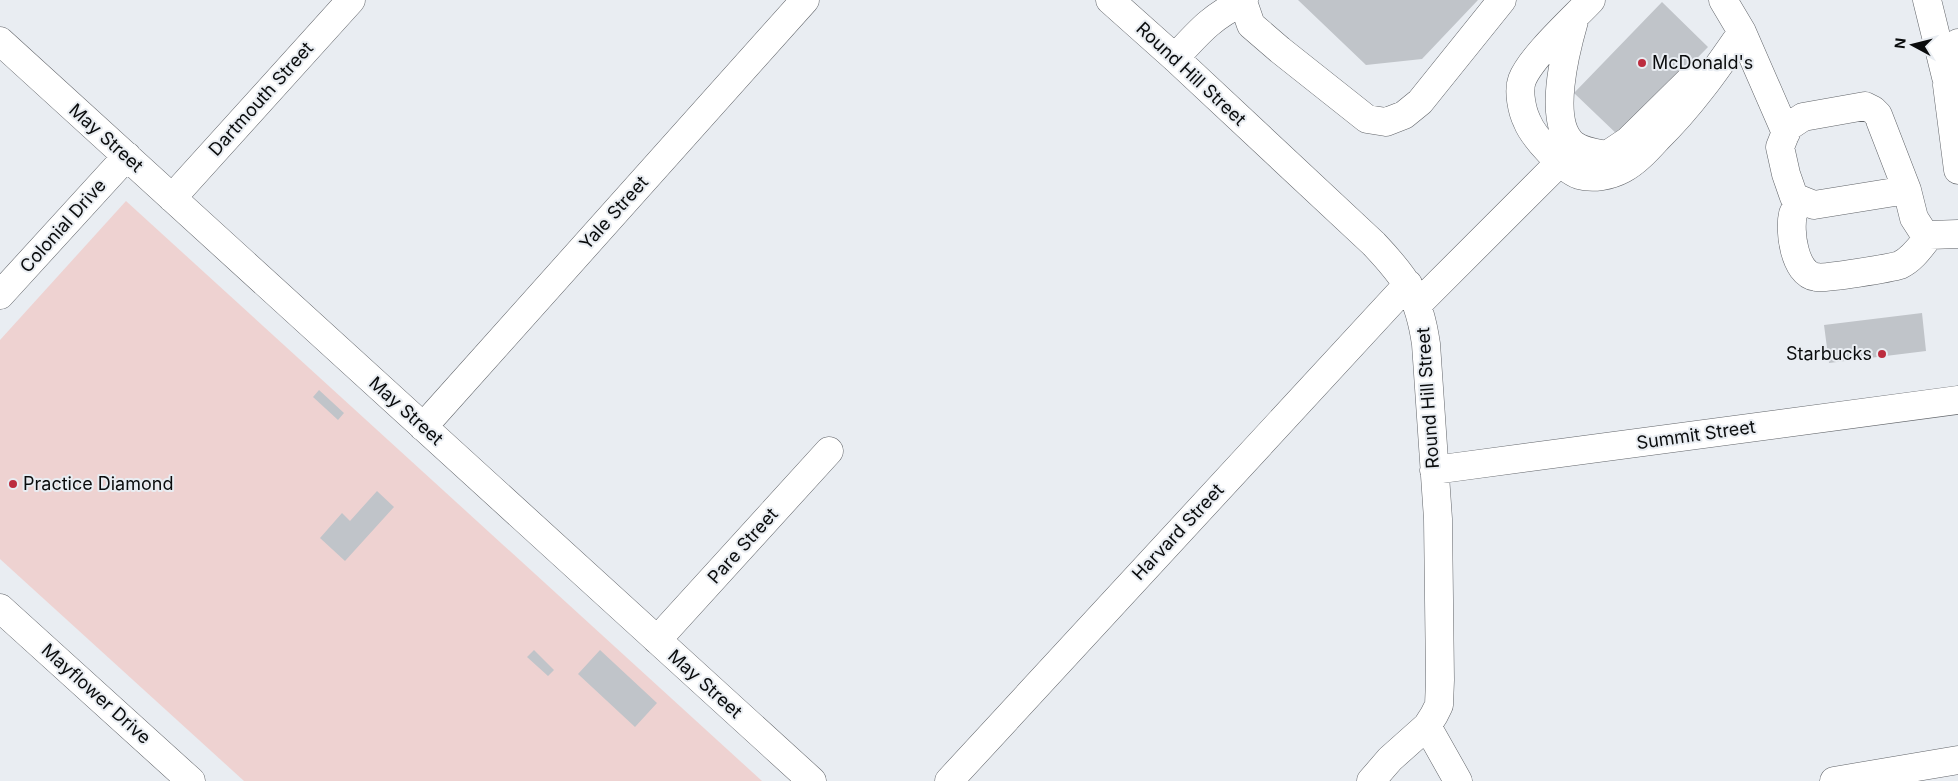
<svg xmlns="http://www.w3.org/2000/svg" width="1958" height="781" font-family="Inter,sans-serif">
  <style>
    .green { fill: #eed2d1 }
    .building { fill: #c0c4c9 }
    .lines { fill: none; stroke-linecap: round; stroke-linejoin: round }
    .minor-casing { stroke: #616469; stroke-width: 29 }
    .major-casing { stroke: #616469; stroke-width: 29 }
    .minor { stroke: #fff; stroke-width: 28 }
    .major { stroke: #fff; stroke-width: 28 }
    .poi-dot { fill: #bc2c3e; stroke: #e9edf2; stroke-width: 2 }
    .labels { text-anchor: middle; stroke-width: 4; stroke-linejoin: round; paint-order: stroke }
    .poi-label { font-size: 18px; fill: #0a0c0d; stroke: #e9edf2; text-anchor: start }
    .street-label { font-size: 18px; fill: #0a0c0d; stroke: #e9edf2 }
  </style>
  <rect width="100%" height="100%" fill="#e9edf2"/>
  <path class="green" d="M 126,201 L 762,781 L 244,781 L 0,559 L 0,340 Z"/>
  <path class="building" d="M 1298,0 L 1478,0 L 1422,59 L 1366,65 Z
    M 1662,2 L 1708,47 L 1620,137 L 1574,93 Z
    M 1922,313 L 1926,351 L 1829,363 L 1824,325 Z
    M 319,390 L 344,413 L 338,420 L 313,397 Z
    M 377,491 L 394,507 L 345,561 L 320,538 L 342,513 L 350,521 Z
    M 534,650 L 554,670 L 548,676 L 527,657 Z
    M 600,650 L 657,703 L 635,727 L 578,674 Z"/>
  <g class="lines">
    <g class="minor-casing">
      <path id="minor" d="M 1110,0 L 1175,58 L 1374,244 C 1407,279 1419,296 1426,344 L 1438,519 L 1440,680 L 1439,705 L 1434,715 L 1427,726 L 1390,759 L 1371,781
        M 1244,0 L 1243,2 L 1251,25 L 1280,50 L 1367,119 L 1386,122 L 1404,115 L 1420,102 L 1502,0
        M 1591,0 C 1573,19 1531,57 1522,80 C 1518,91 1522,111 1527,121 C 1533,137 1563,169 1579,175 C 1593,179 1610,176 1623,169 C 1636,162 1647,150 1657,139 C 1690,107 1716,70 1742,32
        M 1723,0 L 1742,32 L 1786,133
        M 1574,21 C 1566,49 1546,123 1574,145 C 1584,152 1595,153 1607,155 L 1628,141 L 1690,80
        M 0,41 L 812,781
        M 1175,58 C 1198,33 1212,16 1243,2
        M 1907,190 L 1814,205 L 1794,197 L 1786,174 L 1780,147 L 1788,127 L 1803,117 L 1865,106 L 1873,110 L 1878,115 L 1907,190 L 1914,218 L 1923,232 L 1930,235 L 1958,234
        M 172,198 L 351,0
        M 1800,200 C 1798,204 1795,209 1793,214 C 1789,230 1794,274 1816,277 C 1825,279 1891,268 1900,265 C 1913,259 1921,246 1930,235
        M 0,295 L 127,156
        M 1418,304 L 1560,162
        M 423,427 L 805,0
        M 1434,470 L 1958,400
        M 0,608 L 191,781
        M 657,640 L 829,451
        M 1427,726 L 1458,781
        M 949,781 L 1408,284
        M 1834,781 L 1958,760"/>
    </g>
    <g class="major-casing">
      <path id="major" d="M 1927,0 L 1946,77
        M 1958,43 L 1953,56 L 1947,85 L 1958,170"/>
    </g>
    <use href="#minor" class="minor"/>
    <use href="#major" class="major"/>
  </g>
  <g class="poi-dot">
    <circle cx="1642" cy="63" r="5"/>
    <circle cx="1882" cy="354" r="5"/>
    <circle cx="13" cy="484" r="5"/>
  </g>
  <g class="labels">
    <g class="poi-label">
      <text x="1652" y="69">McDonald's</text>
      <text x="1872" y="360" text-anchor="end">Starbucks</text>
      <text x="23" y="490">Practice Diamond</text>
    </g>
    <g class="street-label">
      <text transform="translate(1191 74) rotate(43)" y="6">Round Hill Street</text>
      <text transform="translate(261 99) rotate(-48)" y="6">Dartmouth Street</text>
      <text transform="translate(106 138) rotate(42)" y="6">May Street</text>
      <text transform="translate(614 213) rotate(-48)" y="6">Yale Street</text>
      <text transform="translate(63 226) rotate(-48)" y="6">Colonial Drive</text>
      <text transform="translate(1428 398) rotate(-94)" y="6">Round Hill Street</text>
      <text transform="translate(406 411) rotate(42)" y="6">May Street</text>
      <text transform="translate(1696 435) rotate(-8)" y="6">Summit Street</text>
      <text transform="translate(1178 532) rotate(-47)" y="6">Harvard Street</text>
      <text transform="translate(743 546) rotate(-48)" y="6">Pare Street</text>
      <text transform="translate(705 684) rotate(42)" y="6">May Street</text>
      <text transform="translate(96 694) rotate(42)" y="6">Mayflower Drive</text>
    </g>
  </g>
  <g transform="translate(1913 45) rotate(277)" stroke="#e9edf2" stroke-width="4" paint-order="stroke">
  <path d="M0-4L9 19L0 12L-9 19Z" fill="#0a0c0d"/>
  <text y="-8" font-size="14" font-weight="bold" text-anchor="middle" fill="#0a0c0d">N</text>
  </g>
</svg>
